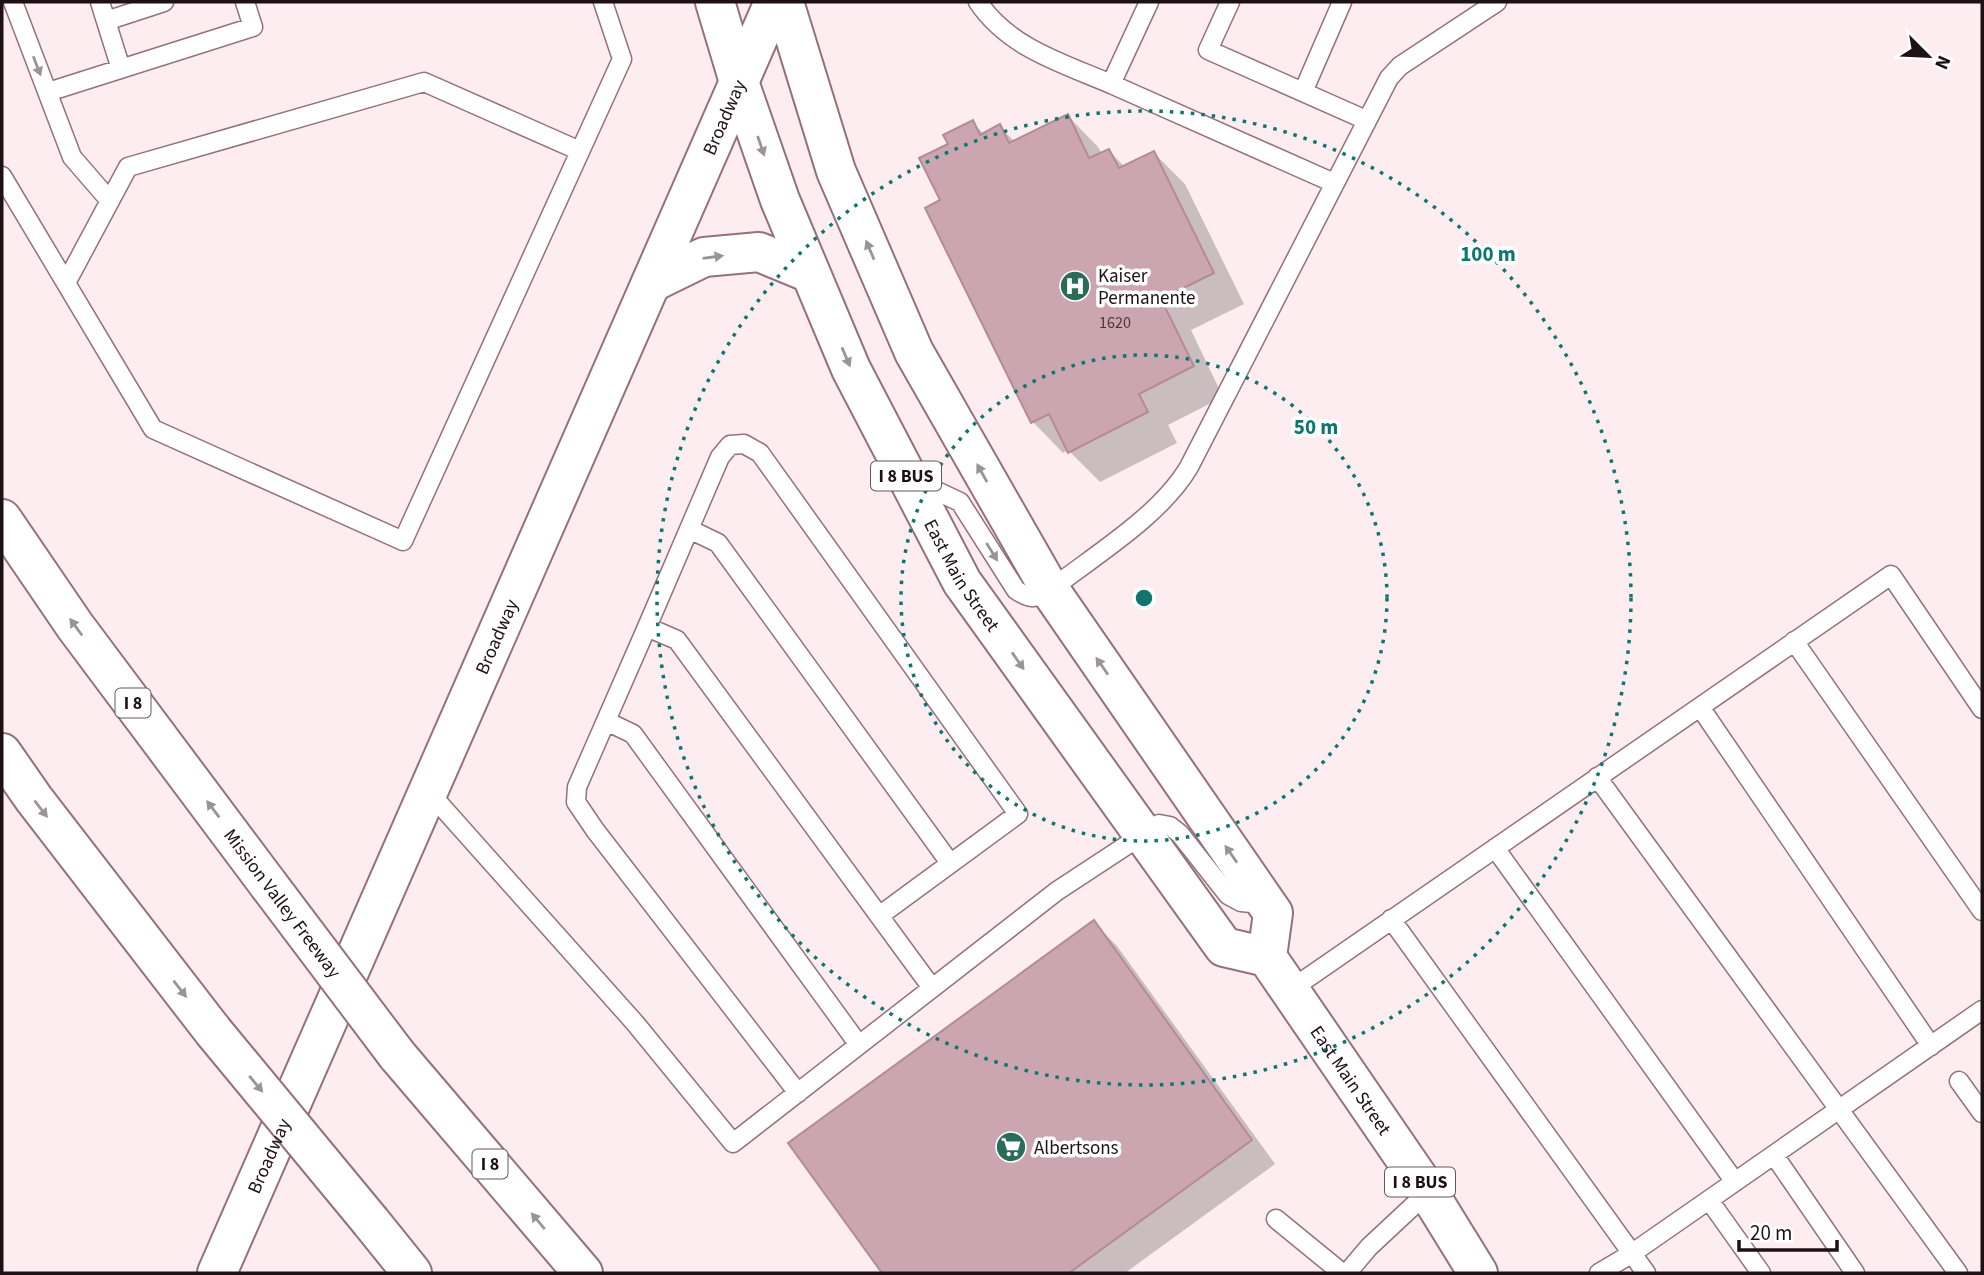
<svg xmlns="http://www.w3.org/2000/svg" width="1984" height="1275" font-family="'Source Sans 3',sans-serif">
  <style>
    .shadow { fill: #0003 }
    .building { fill: #cba6b0; stroke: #b18c96; stroke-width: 2 }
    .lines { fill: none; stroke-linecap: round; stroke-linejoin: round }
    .lane-casing { stroke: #94717b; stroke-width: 21 }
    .secondary-casing { stroke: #94717b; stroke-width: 42 }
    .primary-casing { stroke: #94717b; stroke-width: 42 }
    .highway-casing { stroke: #94717b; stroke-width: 42 }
    .lane { stroke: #fff; stroke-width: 18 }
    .secondary { stroke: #fff; stroke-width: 38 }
    .primary { stroke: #fff; stroke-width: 38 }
    .highway { stroke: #fff; stroke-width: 38 }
    .highway-bridge-casing { stroke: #94717b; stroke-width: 42; stroke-linecap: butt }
    .highway-bridge { stroke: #fff; stroke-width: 38 }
    .oneway { fill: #9a9496 }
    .ring { fill: none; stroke: #0f766e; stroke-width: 3.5; stroke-dasharray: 3.5 7 }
    .labels { text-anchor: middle; stroke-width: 7; stroke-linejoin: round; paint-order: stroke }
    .number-label { font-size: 16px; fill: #49363c }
    .shield { fill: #fff; stroke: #62585b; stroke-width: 2 }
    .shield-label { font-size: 18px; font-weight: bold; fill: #1e1115 }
    .street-label { font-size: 19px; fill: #1e1115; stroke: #fff }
    .poi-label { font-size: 19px; fill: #1e1115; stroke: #fff; text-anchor: start }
    .centre { fill: #0f766e; stroke: #fff; stroke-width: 3.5 }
    .ring-label { font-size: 21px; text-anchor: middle; font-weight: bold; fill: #0f766e; stroke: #fff; stroke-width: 7; stroke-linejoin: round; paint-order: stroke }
  </style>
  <rect width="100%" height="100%" fill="#fdedf1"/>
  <path class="shadow" d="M 1068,116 L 1098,147 L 1102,154 L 1109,151 L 1125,167 L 1154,153 L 1185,184 L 1244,304 L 1191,330 L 1223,397 L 1168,425 L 1177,443 L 1100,482 L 1068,450 L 1063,453 L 1033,422 L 927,209 L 943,201 L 950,145 L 972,122 L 984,134 L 1000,127 L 1015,142 Z
    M 1094,923 L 1117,946 L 1275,1164 L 1125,1273 L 884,1273 L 790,1144 Z"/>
  <path class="building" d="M 1068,114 L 1089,158 L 1109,149 L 1119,168 L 1154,151 L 1214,273 L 1161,299 L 1194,366 L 1139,394 L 1148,412 L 1068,453 L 1049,414 L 1031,423 L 925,208 L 940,200 L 919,158 L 948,144 L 943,135 L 973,120 L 980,135 L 1000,124 L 1009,143 Z
    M 1094,920 L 1252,1140 L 1069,1273 L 882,1273 L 788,1143 Z"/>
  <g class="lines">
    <g class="lane-casing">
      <path id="lane" d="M 13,2 L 72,157 L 110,201
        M 100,2 L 121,69
        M 978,2 C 1009,48 1062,63 1111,84
        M 1149,2 L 1111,84 L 1334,183
        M 1230,2 L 1208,50 L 1366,120
        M 106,21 L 164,2
        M 48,92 L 253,27 L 245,2
        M 1303,92 L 1342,2
        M 2,176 L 153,429 L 403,541 L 622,59 L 603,2
        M 66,283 L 128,167 L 424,82 L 580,151
        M 913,480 L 960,502 L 1016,590 C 1031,600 1035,599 1050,590 C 1095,555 1160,516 1189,467 L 1389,78 L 1400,66 L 1497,2
        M 689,529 L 718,543 L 950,863
        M 647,627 L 577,787 L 576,802 L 595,830 L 798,1093
        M 1794,641 L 1982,911
        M 1700,707 L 1931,1046
        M 606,721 L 633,734 L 859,1045
        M 1597,777 L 1958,1273
        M 428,791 L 635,1023 L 733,1143 L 1057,891 L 1159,824 L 1170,826 L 1180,834 L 1228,895 L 1241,902 L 1263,904
        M 1495,848 L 1735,1182
        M 879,916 L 1018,814 L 760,453 L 744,444 L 730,445 L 720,457 L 647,627 L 677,640 L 932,988
        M 1391,919 L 1646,1273
        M 1290,990 L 1891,575 L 1982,709
        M 1959,1081 L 1982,1113
        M 1774,1155 L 1855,1273
        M 1709,1200 L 1761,1273
        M 1276,1219 L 1342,1273
        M 1347,1273 L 1369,1247 L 1428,1192
        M 1599,1273 L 1631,1254 L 1982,1010"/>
    </g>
    <g class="secondary-casing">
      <g id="secondary">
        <path id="s1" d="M 217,1273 L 739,82"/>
      </g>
    </g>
    <g class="primary-casing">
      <g id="primary">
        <path id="s2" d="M 715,2 L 739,82 L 780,200 L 851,369 L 962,582 L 1224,947 L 1267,957"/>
        <path id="s3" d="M 784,2 L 836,171 L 914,352 L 1050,590 L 1273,913 L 1267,957 L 1428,1192 L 1478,1273"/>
        <path d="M 739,82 L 774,2"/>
        <path d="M 651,283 L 704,257 L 759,252 L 810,273"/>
      </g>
    </g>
    <g class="highway-casing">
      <path id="highway" d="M 2,519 L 75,626 L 268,884
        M 2,753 L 34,799 L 213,1031
        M 397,1055 L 583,1273
        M 371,1222 L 412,1273"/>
    </g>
    <use href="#lane" class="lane"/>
    <use href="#secondary" class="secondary"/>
    <use href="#primary" class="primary"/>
    <use href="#highway" class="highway"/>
    <g class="highway-bridge-casing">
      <path id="highway-bridge" d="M 268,884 L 397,1055
        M 213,1031 L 371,1222"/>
    </g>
    <use href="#highway-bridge" class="highway-bridge"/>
  </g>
  <defs><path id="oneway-solid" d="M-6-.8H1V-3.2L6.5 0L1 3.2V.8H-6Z" transform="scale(1.75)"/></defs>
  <g class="oneway">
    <use href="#oneway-solid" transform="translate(37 66) rotate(69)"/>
    <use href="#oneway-solid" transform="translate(761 146) rotate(71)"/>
    <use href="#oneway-solid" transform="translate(870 250) rotate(-113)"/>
    <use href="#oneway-solid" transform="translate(713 257) rotate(-8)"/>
    <use href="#oneway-solid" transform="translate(846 357) rotate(67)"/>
    <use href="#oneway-solid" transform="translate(982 473) rotate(-119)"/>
    <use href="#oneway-solid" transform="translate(992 552) rotate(58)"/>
    <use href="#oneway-solid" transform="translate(76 627) rotate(-126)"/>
    <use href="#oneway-solid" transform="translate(1018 661) rotate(55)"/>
    <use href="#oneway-solid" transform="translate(1102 666) rotate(-125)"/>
    <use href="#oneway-solid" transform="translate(41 809) rotate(52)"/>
    <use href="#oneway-solid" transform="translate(213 809) rotate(-127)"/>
    <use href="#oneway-solid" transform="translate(1231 854) rotate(-125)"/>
    <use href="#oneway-solid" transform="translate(180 989) rotate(52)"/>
    <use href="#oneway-solid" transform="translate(256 1084) rotate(50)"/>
    <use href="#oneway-solid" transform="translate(538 1221) rotate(-130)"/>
  </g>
  <g class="ring">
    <circle cx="1144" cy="598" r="243"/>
    <circle cx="1144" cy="598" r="487"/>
  </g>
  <defs>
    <g id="hospital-disc" transform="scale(1.575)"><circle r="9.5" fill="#2b6b5a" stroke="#fff"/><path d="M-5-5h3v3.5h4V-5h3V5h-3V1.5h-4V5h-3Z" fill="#fff"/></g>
    <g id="supermarket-disc" transform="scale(1.575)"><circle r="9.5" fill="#2b6b5a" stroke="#fff"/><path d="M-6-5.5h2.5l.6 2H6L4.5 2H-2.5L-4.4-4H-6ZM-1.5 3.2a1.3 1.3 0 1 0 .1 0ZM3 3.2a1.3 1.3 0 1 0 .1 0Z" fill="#fff"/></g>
  </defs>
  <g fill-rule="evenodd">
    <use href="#hospital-disc" x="1075" y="286"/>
    <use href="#supermarket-disc" x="1011" y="1147"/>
  </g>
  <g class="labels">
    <g class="number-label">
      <text x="1115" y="328">1620</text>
    </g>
    <g class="shield">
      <rect x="871" y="461.5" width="70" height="29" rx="5"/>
      <rect x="115.5" y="688.5" width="35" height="29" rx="5"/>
      <rect x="472.5" y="1149.5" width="35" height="29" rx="5"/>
      <rect x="1385" y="1167.5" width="70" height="29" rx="5"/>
    </g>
    <g class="shield-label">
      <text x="906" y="482">I 8 BUS</text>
      <text x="133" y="709">I 8</text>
      <text x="490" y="1170">I 8</text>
      <text x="1420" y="1188">I 8 BUS</text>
    </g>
    <g class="street-label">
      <text dy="7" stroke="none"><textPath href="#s1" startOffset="1262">Broadway</textPath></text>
      <text dy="7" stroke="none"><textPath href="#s2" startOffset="626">East Main Street</textPath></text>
      <text dy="7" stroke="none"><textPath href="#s1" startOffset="695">Broadway</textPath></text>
      <text transform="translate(283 903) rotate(53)" y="7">Mission Valley Freeway</text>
      <text dy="7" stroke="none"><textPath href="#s3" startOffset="1234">East Main Street</textPath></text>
      <text dy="7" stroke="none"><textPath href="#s1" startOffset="128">Broadway</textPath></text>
    </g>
    <g class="poi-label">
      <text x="1098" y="282">Kaiser<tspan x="1098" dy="22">Permanente</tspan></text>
      <text x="1034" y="1154">Albertsons</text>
    </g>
  </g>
  <circle cx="1144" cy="598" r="10" class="centre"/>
  <g class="ring-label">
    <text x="1488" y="261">100 m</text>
    <text x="1316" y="434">50 m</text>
  </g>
  <rect width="1984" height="1275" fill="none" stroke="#1e1115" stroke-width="7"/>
  <g transform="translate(1928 56) rotate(114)" stroke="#ffffff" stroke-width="5" paint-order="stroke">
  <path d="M0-5L12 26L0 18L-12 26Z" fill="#1e1115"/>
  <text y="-10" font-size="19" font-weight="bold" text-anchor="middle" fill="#1e1115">N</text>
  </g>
  <path d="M1739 1240v10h98v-10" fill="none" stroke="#1e1115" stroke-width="3.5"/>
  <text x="1750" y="1240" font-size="21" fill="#1e1115" stroke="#ffffff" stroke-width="5" paint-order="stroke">20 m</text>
</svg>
